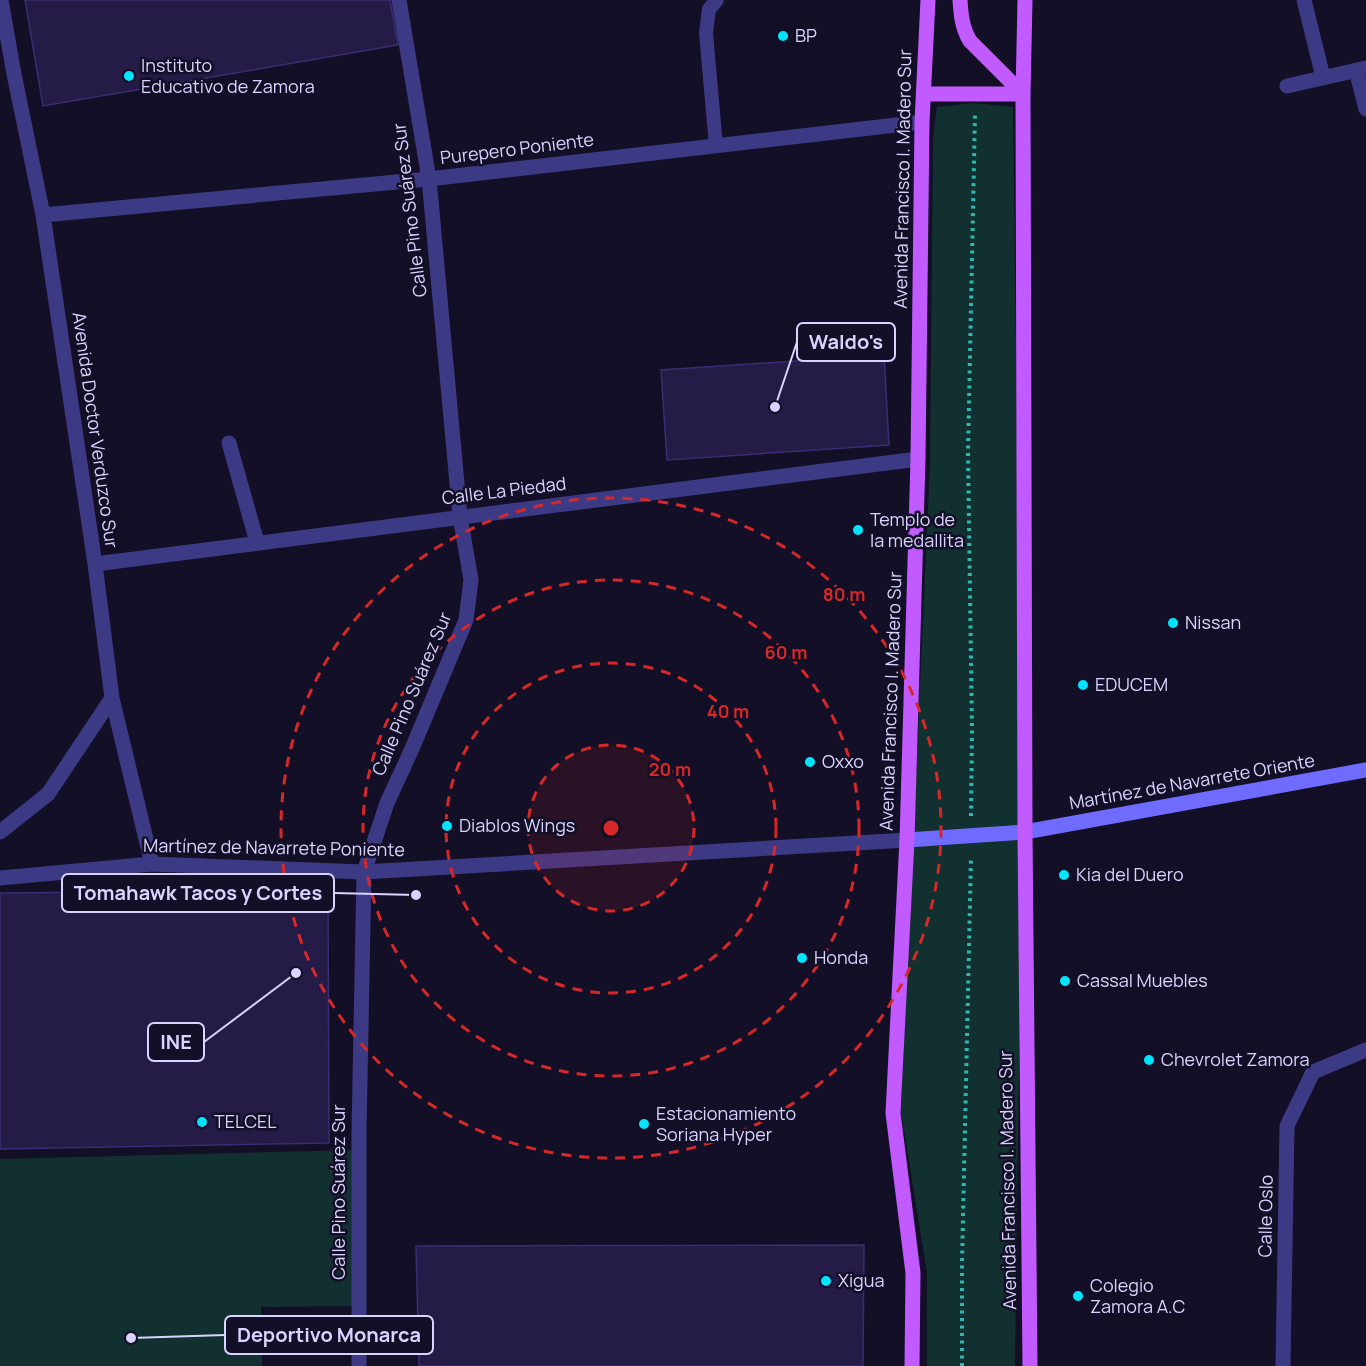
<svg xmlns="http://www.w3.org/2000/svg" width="1366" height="1366" font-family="Manrope,sans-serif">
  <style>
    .green { fill: #12302f }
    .building { fill: #241b47; stroke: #3b2d73; stroke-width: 1.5 }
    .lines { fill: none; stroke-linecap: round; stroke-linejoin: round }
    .path { stroke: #2fb8b0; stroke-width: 4; stroke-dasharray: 3 4.5; stroke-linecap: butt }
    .lane { stroke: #3d3a85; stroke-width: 14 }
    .street { stroke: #3d3a85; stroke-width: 15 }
    .secondary { stroke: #6f6bff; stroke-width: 15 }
    .primary { stroke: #c25bff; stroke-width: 15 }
    .ring { fill: none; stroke: #d62828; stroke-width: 3; stroke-dasharray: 10 8 }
    .poi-dot { fill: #00e5ff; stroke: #130f26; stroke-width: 2 }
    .labels { text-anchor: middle; stroke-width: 5; stroke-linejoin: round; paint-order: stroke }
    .poi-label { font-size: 18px; fill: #d9d4ff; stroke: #130f26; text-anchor: start }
    .street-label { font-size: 18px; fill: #d9d4ff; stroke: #130f26 }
    .centre { fill: #d62828; stroke: #130f26; stroke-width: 3 }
    .ring-label { font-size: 18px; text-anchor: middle; font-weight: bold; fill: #d62828; stroke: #130f26; stroke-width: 5; stroke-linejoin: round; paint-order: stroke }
    .leader { fill: none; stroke: #d9d4ff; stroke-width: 2 }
    .callout-dot { fill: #d9d4ff; stroke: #130f26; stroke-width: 2 }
    .callout { fill: #130f26; stroke: #d9d4ff; stroke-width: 2 }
    .callout-label { font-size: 20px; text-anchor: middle; font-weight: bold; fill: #d9d4ff }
  </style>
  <rect width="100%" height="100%" fill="#130f26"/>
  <path class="green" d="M 973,103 L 1013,107 L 1022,834 L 1015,1366 L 927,1366 L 927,1273 L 901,1112 L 930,462 L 933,138 L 937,107 Z
    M 357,1150 L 356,1306 L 261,1307 L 262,1366 L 0,1366 L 0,1159 Z"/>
  <path class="building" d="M 25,0 L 390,0 L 398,45 L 43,106 Z
    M 884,355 L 889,445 L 667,460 L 661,370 Z
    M 328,890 L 329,1143 L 0,1149 L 0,893 Z
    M 864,1245 L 863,1366 L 419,1366 L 416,1246 Z"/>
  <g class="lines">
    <path class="path" d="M 971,816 L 972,731 L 968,453 L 975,113
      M 962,1366 L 962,1263 L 971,857"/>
    <path class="lane" d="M 716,146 L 706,33 L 709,9 L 717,0"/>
    <path class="street" d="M 1,0 L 14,74 L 43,215 L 95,564 L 112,698 L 152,864
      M 1304,0 L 1323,77
      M 1356,70 L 1366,109
      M 1287,86 L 1366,68
      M 43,215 L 429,179 L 922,122
      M 229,443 L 257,542
      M 95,564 L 918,459
      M 0,832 L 48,794 L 112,698
      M 0,878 L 152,864 L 364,872 L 907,840
      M 359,1366 L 359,1132 L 364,872 L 387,803 L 411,751 L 466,620 L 471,580 L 460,516 L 429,179 L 399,0
      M 1283,1366 L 1287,1126 L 1313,1072 L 1366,1050"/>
    <path class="secondary" d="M 907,840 L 1025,832 L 1366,770"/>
    <path class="primary" d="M 960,0 C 961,15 962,28 970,41 L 1023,94
      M 1025,0 L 1023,94 L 1025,832 L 1030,1366
      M 924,94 L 1023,94
      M 912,1366 L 913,1273 L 893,1113 L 907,840 L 918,459 L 922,122 L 928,0"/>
  </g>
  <circle cx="611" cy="828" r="83" fill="#d62828" fill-opacity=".12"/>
  <g class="ring">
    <circle cx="611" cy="828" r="83"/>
    <circle cx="611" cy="828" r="165"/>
    <circle cx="611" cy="828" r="248"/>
    <circle cx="611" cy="828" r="330"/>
  </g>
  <g class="poi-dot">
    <circle cx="783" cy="36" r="6"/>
    <circle cx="129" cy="76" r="6"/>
    <circle cx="858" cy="530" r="6"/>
    <circle cx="1173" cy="623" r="6"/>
    <circle cx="1083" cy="685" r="6"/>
    <circle cx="810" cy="762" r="6"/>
    <circle cx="447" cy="826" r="6"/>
    <circle cx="1064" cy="875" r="6"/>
    <circle cx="802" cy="958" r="6"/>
    <circle cx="1065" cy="981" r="6"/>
    <circle cx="1149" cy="1060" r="6"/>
    <circle cx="202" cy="1122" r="6"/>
    <circle cx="644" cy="1124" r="6"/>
    <circle cx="826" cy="1281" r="6"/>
    <circle cx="1078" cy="1296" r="6"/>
  </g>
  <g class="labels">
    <g class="poi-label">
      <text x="795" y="42">BP</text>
      <text x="141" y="72">Instituto<tspan x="141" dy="21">Educativo de Zamora</tspan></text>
      <text x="870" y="526">Templo de<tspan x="870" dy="21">la medallita</tspan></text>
      <text x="1185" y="629">Nissan</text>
      <text x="1095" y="691">EDUCEM</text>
      <text x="822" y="768">Oxxo</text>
      <text x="459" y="832">Diablos Wings</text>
      <text x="1076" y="881">Kia del Duero</text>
      <text x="814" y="964">Honda</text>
      <text x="1077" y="987">Cassal Muebles</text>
      <text x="1161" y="1066">Chevrolet Zamora</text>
      <text x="656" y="1120">Estacionamiento<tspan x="656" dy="21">Soriana Hyper</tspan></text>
      <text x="214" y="1128">TELCEL</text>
      <text x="838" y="1287">Xigua</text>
      <text x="1090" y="1292">Colegio<tspan x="1090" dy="21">Zamora A.C</tspan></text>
    </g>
    <g class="street-label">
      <text transform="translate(517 149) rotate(-7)" y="6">Purepero Poniente</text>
      <text transform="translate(903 179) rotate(-89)" y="6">Avenida Francisco I. Madero Sur</text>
      <text transform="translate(410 210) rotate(-97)" y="6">Calle Pino Suárez Sur</text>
      <text transform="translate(95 430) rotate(82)" y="6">Avenida Doctor Verduzco Sur</text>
      <text transform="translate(504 491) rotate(-7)" y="6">Calle La Piedad</text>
      <text transform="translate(412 694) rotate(-67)" y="6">Calle Pino Suárez Sur</text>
      <text transform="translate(891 701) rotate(-88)" y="6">Avenida Francisco I. Madero Sur</text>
      <text transform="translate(1192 782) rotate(-10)" y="6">Martínez de Navarrete Oriente</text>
      <text transform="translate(274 848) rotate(1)" y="6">Martínez de Navarrete Poniente</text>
      <text transform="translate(1008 1180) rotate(-91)" y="6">Avenida Francisco I. Madero Sur</text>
      <text transform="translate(339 1192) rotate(-90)" y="6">Calle Pino Suárez Sur</text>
      <text transform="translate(1266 1216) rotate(-89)" y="6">Calle Oslo</text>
    </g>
  </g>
  <circle cx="611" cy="828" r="9" class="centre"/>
  <g class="ring-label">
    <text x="844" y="601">80 m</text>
    <text x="786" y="659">60 m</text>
    <text x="728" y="718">40 m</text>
    <text x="670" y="776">20 m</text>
  </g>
  <path class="leader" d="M775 407L797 342M416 895L334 893M296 973L204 1042M131 1338L225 1335"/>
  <g class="callout-dot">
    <circle cx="775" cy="407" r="6"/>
    <circle cx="416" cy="895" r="6"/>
    <circle cx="296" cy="973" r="6"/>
    <circle cx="131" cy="1338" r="6"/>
  </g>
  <g class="callout">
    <rect x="797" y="323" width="98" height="38" rx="6"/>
    <rect x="62" y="874" width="272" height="38" rx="6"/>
    <rect x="148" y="1023" width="56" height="38" rx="6"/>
    <rect x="225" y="1316" width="208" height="38" rx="6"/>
  </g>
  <g class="callout-label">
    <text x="846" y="349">Waldo's</text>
    <text x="198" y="900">Tomahawk Tacos y Cortes</text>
    <text x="176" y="1049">INE</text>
    <text x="329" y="1342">Deportivo Monarca</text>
  </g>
</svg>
